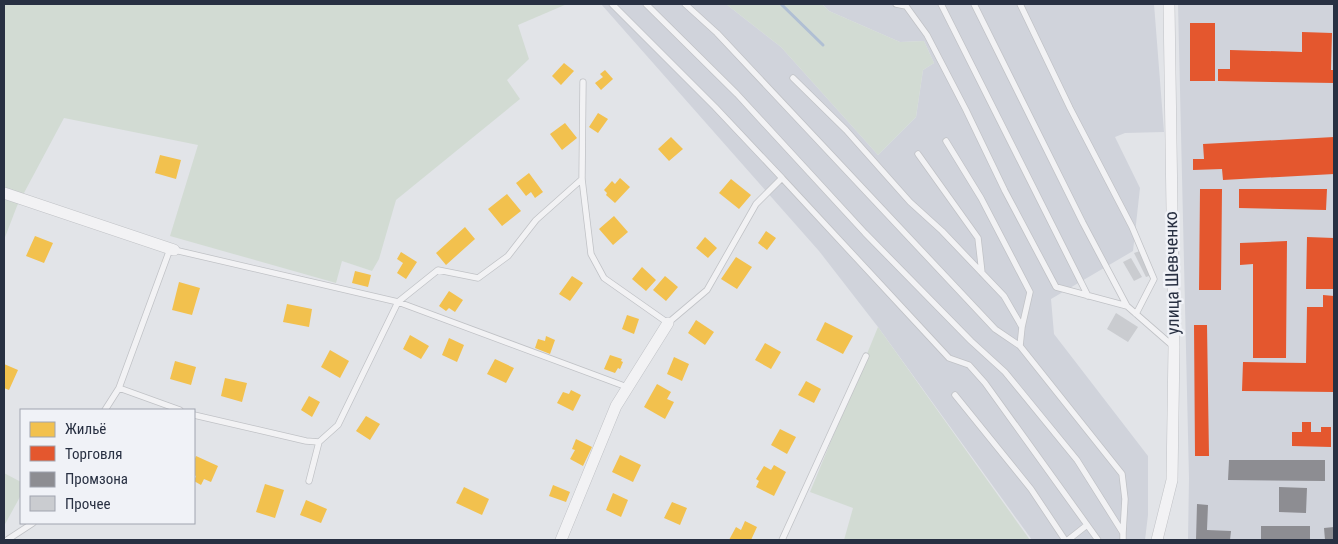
<svg xmlns="http://www.w3.org/2000/svg" width="1338" height="544" font-family="'Roboto Condensed',sans-serif">
  <style>
    .built { fill: #d0d3db }
    .green { fill: #d2dbd3 }
    .homes { fill: #f2c14e }
    .shops { fill: #e4572e }
    .industry { fill: #8d8d92 }
    .lines { fill: none; stroke-linecap: round; stroke-linejoin: round }
    .stream { stroke: #b0bfd4; stroke-width: 3 }
    .building { fill: #caccd0 }
    .service-casing { stroke: #c0c2c6; stroke-width: 7 }
    .minor-casing { stroke: #c0c2c6; stroke-width: 12 }
    .service { stroke: #f2f2f4; stroke-width: 5.5 }
    .minor { stroke: #f2f2f4; stroke-width: 11 }
    .labels { text-anchor: middle; stroke-width: 5; stroke-linejoin: round; paint-order: stroke }
    .street-label { font-size: 18px; fill: #283042; stroke: #f0f2f7 }
  </style>
  <rect width="100%" height="100%" fill="#e2e4e8"/>
  <path class="built" d="M 601,4 L 726,4 L 781,47 L 878,155 L 916,117 L 923,70 L 934,63 L 924,41 L 900,42 L 829,11 L 822,4 L 1154,4 L 1164,132 L 1125,133 L 1115,137 L 1140,188 L 1133,251 L 1051,299 L 1054,334 L 1148,456 L 1148,515 L 1145,540 L 1032,540 L 878,327 L 819,251 Z
    M 1178,4 L 1334,4 L 1334,540 L 1188,540 L 1189,478 Z"/>
  <path class="green" d="M 4,4 L 567,4 L 518,25 L 529,59 L 507,80 L 520,99 L 396,200 L 379,259 L 372,271 L 342,261 L 336,283 L 170,236 L 198,145 L 64,118 L 17,206 L 4,240 Z
    M 726,4 L 822,4 L 829,11 L 900,42 L 924,41 L 934,63 L 923,70 L 916,117 L 878,155 L 781,47 Z
    M 878,327 L 1030,540 L 844,540 L 853,508 L 810,492 Z
    M 4,473 L 21,482 L 21,495 L 4,526 Z"/>
  <path class="homes" d="M 564,63 L 574,71 L 561,85 L 552,76 Z
    M 605,70 L 613,79 L 601,90 L 595,83 L 603,77 L 600,74 Z
    M 598,113 L 608,119 L 598,133 L 589,127 Z
    M 565,123 L 577,138 L 562,150 L 550,134 Z
    M 671,137 L 683,149 L 669,161 L 658,149 Z
    M 160,155 L 181,160 L 176,179 L 155,173 Z
    M 529,173 L 543,192 L 535,198 L 531,192 L 526,196 L 516,183 Z
    M 620,178 L 630,187 L 615,203 L 606,195 L 607,193 L 604,190 L 612,181 L 615,184 Z
    M 731,179 L 751,195 L 739,209 L 719,193 Z
    M 507,194 L 521,211 L 502,226 L 488,209 Z
    M 614,216 L 628,232 L 613,245 L 599,229 Z
    M 465,227 L 475,239 L 446,265 L 436,253 Z
    M 766,231 L 776,238 L 767,250 L 758,243 Z
    M 35,236 L 53,243 L 44,263 L 26,256 Z
    M 705,237 L 717,248 L 708,258 L 696,248 Z
    M 401,252 L 417,262 L 406,279 L 397,273 L 403,263 L 397,259 Z
    M 736,257 L 752,267 L 737,289 L 721,279 Z
    M 642,267 L 656,280 L 646,291 L 632,279 Z
    M 355,271 L 371,275 L 368,287 L 352,283 Z
    M 572,276 L 583,283 L 570,301 L 559,294 Z
    M 665,276 L 678,287 L 666,301 L 653,290 Z
    M 179,282 L 200,288 L 192,315 L 172,310 Z
    M 449,291 L 463,300 L 455,312 L 449,308 L 446,311 L 439,306 Z
    M 287,304 L 312,309 L 309,327 L 283,322 Z
    M 627,315 L 639,319 L 634,334 L 622,329 Z
    M 696,320 L 714,332 L 705,345 L 688,333 Z
    M 825,322 L 853,336 L 843,354 L 816,340 Z
    M 410,335 L 429,346 L 421,359 L 403,349 Z
    M 546,336 L 555,340 L 550,354 L 535,348 L 538,339 L 545,341 Z
    M 449,338 L 464,345 L 457,362 L 442,355 Z
    M 765,343 L 781,352 L 771,369 L 755,360 Z
    M 330,350 L 349,361 L 340,378 L 321,367 Z
    M 610,355 L 622,359 L 621,361 L 623,362 L 620,369 L 618,368 L 615,373 L 604,369 Z
    M 674,357 L 689,364 L 682,381 L 667,374 Z
    M 495,359 L 514,368 L 506,383 L 487,374 Z
    M 175,361 L 196,367 L 191,385 L 170,379 Z
    M 4,364 L 18,370 L 9,390 L 4,388 Z
    M 225,378 L 247,383 L 242,402 L 221,396 Z
    M 806,381 L 821,389 L 814,403 L 798,395 Z
    M 657,384 L 671,392 L 667,399 L 674,402 L 665,419 L 644,407 Z
    M 571,390 L 581,395 L 573,411 L 557,403 L 563,392 L 569,394 Z
    M 309,396 L 320,402 L 312,417 L 301,410 Z
    M 366,416 L 380,424 L 370,440 L 356,431 Z
    M 780,429 L 796,437 L 787,454 L 771,445 Z
    M 576,439 L 592,447 L 583,466 L 570,459 L 575,450 L 572,449 Z
    M 620,455 L 641,465 L 633,482 L 612,472 Z
    M 196,456 L 218,466 L 211,482 L 204,479 L 201,485 L 194,481 L 196,476 L 194,475 L 194,461 Z
    M 774,465 L 786,472 L 774,496 L 756,487 L 759,481 L 756,479 L 764,466 L 771,470 Z
    M 265,484 L 284,490 L 275,518 L 256,512 Z
    M 553,485 L 570,492 L 566,502 L 549,496 Z
    M 464,487 L 489,499 L 482,515 L 456,503 Z
    M 613,493 L 628,500 L 621,517 L 606,510 Z
    M 306,500 L 327,509 L 321,523 L 300,515 Z
    M 672,502 L 687,508 L 680,525 L 664,518 Z
    M 745,521 L 757,527 L 751,540 L 729,540 L 736,527 L 741,530 Z"/>
  <path class="shops" d="M 1190,23 L 1215,23 L 1215,81 L 1190,81 Z
    M 1302,32 L 1332,33 L 1331,70 L 1334,70 L 1334,83 L 1218,81 L 1218,69 L 1230,69 L 1230,50 L 1302,52 Z
    M 1334,137 L 1334,174 L 1223,180 L 1222,169 L 1193,170 L 1193,159 L 1204,159 L 1203,144 Z
    M 1200,189 L 1222,189 L 1221,290 L 1199,290 Z
    M 1239,189 L 1327,189 L 1326,210 L 1239,208 Z
    M 1307,237 L 1334,238 L 1334,289 L 1306,289 Z
    M 1287,241 L 1286,358 L 1253,358 L 1253,264 L 1240,265 L 1240,243 Z
    M 1323,295 L 1334,296 L 1334,392 L 1242,391 L 1243,362 L 1306,363 L 1307,307 L 1323,307 Z
    M 1194,325 L 1207,325 L 1209,456 L 1195,456 Z
    M 1302,422 L 1311,422 L 1311,432 L 1321,432 L 1321,427 L 1331,427 L 1331,447 L 1292,446 L 1292,432 L 1302,432 Z"/>
  <path class="industry" d="M 1229,460 L 1325,460 L 1325,481 L 1228,480 Z
    M 1279,487 L 1307,488 L 1306,513 L 1279,512 Z
    M 1197,504 L 1208,505 L 1207,530 L 1231,531 L 1230,540 L 1196,540 Z
    M 1261,526 L 1310,526 L 1310,540 L 1261,540 Z
    M 1334,527 L 1334,540 L 1325,540 L 1324,528 Z"/>
  <g class="lines">
    <path class="stream" d="M 781,4 L 823,45"/>
  </g>
  <path class="building" d="M 1140,251 L 1152,275 L 1146,277 L 1134,253 Z
    M 1131,258 L 1142,277 L 1134,281 L 1123,262 Z
    M 1116,313 L 1138,327 L 1128,342 L 1107,329 Z"/>
  <g class="lines">
    <g class="service-casing">
      <path id="service" d="M 612,4 L 715,107 L 782,178
        M 646,4 L 737,94 L 865,233 L 971,341 L 1005,372 L 1077,460 L 1123,533 L 1123,540
        M 685,4 L 717,33 L 995,329 L 1020,346 L 1122,474 L 1125,499 L 1123,533
        M 896,4 L 906,6 L 927,35 L 966,110 L 1005,191 L 1056,287 L 1127,306 L 1174,347
        M 941,4 L 1088,296
        M 974,4 L 1083,223 L 1127,306
        M 1020,4 L 1070,108 L 1132,227 L 1154,279 L 1136,314
        M 793,78 L 846,130 L 910,202 L 942,231 L 1004,296 L 1022,327 L 1020,346
        M 583,82 L 582,179 L 591,254 L 604,278 L 668,323 L 707,290 L 756,204 L 782,178 L 949,358 L 969,365 L 985,383 L 1098,540
        M 946,141 L 981,198 L 1030,292 L 1022,327
        M 918,154 L 978,238 L 982,273
        M 119,388 L 170,249 L 398,302 L 627,387
        M 955,395 L 1031,489 L 1065,540
        M 105,410 L 119,388 L 180,410
        M 194,415 L 306,441 L 319,442 L 338,425 L 398,302 L 438,270 L 478,278 L 508,256 L 536,220 L 582,179
        M 309,481 L 319,442
        M 7,540 L 33,523
        M 782,540 L 866,356
        M 1068,540 L 1087,525"/>
    </g>
    <g class="minor-casing">
      <path id="minor" d="M 4,193 L 174,250
        M 561,540 L 616,406 L 668,323
        M 1157,540 L 1172,480 L 1174,347 L 1169,4"/>
    </g>
    <use href="#service" class="service"/>
    <use href="#minor" class="minor"/>
  </g>
  <g class="labels">
    <g class="street-label">
      <text transform="translate(1172 273) rotate(-91)" y="6">улица Шевченко</text>
    </g>
  </g>
  <rect width="1338" height="544" fill="none" stroke="#283042" stroke-width="10"/>
  <rect x="20" y="409" width="175" height="115" fill="#f0f2f7" stroke="#a0a4af"/>
  <rect x="30" y="422" width="25" height="15" fill="#f2c14e" stroke="#a0a4af"/>
  <text x="65" y="434" font-size="15" fill="#283042">Жильё</text>
  <rect x="30" y="446" width="25" height="15" fill="#e4572e" stroke="#a0a4af"/>
  <text x="65" y="459" font-size="15" fill="#283042">Торговля</text>
  <rect x="30" y="472" width="25" height="15" fill="#8d8d92" stroke="#a0a4af"/>
  <text x="65" y="484" font-size="15" fill="#283042">Промзона</text>
  <rect x="30" y="496" width="25" height="15" fill="#caccd0" stroke="#a0a4af"/>
  <text x="65" y="509" font-size="15" fill="#283042">Прочее</text>
</svg>
